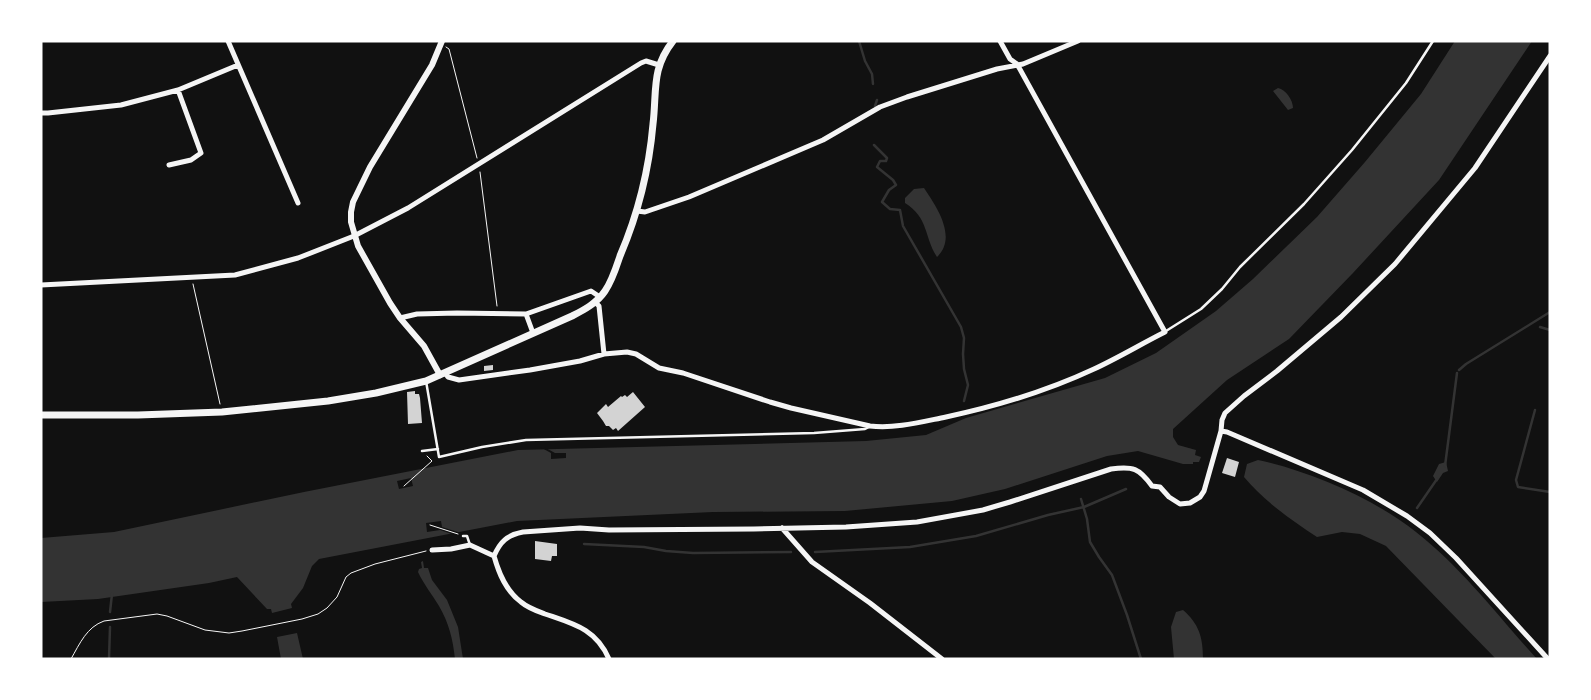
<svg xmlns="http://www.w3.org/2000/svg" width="1591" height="700" font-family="'Noto Serif',serif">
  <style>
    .water { fill: #333 }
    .pier { fill: #111 }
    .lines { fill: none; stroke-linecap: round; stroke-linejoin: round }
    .stream { stroke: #333; stroke-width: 2.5 }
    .building { fill: #d3d3d3 }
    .path { stroke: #f5f5f5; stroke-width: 1 }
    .service { stroke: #f5f5f5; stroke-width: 2.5 }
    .minor { stroke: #f5f5f5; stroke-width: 5 }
    .tertiary { stroke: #f5f5f5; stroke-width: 6 }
    .secondary { stroke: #f5f5f5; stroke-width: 7 }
  </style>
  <rect width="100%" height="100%" fill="#111"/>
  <path class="water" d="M 1455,41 L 1532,41 L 1439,180 L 1353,273 L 1289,339 L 1227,380 L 1173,429 L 1173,437 L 1178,445 L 1196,450 L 1195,455 L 1201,457 L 1199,462 L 1193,462 L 1193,464 L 1183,464 L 1138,451 L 1107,456 L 1005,489 L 952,501 L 845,511 L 713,512 L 517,521 L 319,559 L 312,566 L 303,588 L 291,604 L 292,608 L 272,613 L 271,609 L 267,609 L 237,577 L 209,583 L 98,599 L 41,602 L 41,538 L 114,532 L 304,492 L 518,450 L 866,441 L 926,435 L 966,418 L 1105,378 L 1156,353 L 1216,311 L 1253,279 L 1317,217 L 1365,162 L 1421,94 Z
    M 1278,88 C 1286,90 1293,100 1293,108 L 1288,110 L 1273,91 Z
    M 924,188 C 936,206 958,237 937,257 C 924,237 929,218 905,203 L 905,198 L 914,189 Z
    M 1258,460 C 1309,471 1375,499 1416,532 C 1462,568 1498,616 1537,659 L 1496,659 L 1386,546 L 1360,534 L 1342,532 L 1317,537 C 1291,520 1264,501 1244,477 L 1247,464 Z
    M 1446,462 L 1448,471 L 1443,473 L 1437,482 L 1433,476 L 1439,464 Z
    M 423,561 L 424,568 L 428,568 L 432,580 L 447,600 L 458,627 L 463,659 L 455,659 C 453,640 449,623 439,606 C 432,594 424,585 418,572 L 419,569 L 422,568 L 421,562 Z
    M 1183,610 C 1199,624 1203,637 1203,659 L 1174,659 L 1171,627 L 1176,612 Z
    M 297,633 L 303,659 L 281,659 L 277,637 Z"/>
  <path class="pier" d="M 540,447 L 544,447 L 555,453 L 566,453 L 566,458 L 551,459 L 551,453 Z
    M 411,478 L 413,486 L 399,489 L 397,481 Z
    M 441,521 L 442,527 L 464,534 L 458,536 L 440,530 L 427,532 L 426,523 Z"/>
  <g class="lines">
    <path class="stream" d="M 859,41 L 865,61 L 872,74 L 873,84
      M 875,106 L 877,100
      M 874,145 L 887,158 L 886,161 L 880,161 L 877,167 L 893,180 L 896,185 L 889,190 L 882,202 L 890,209 L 900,210 L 903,226 L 961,327 L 964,338 L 963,354 L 964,369 L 968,385 L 964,401
      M 1540,327 L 1550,330
      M 1459,370 L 1466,364 L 1550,312
      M 1535,410 L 1516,480 L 1518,487 L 1550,492
      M 1445,466 L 1457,373
      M 1081,499 L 1087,519 L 1090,542 L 1099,557 L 1112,575 L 1127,615 L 1141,659
      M 1417,508 L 1437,479
      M 584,544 L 644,547 L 666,551 L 693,553 L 791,552
      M 815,552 L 910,547 L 976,536 L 1048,515 L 1084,507 L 1126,489
      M 110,612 L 112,594
      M 109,659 L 110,627"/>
  </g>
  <path class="building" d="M 493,365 L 493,370 L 484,371 L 484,366 Z
    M 415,391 L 415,394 L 419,394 L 420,398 L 422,423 L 408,424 L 407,392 Z
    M 633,392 L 645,407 L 618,431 L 616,428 L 613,430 L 609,426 L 606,426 L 603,421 L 597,413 L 606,404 L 608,407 L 621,396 L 622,397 L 625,395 L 627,397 Z
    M 1227,458 L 1239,462 L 1235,477 L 1222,473 Z
    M 535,541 L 557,544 L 557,556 L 552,556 L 551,561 L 535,559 Z"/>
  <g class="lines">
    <path class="path" d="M 446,47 L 449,49 L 477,158
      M 480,172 L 497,306
      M 193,284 L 220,404
      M 404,486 L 432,461 L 427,456
      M 430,525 L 458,534
      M 71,659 C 80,643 87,627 104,621 L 157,614 L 167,616 L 205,630 L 229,633 L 242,631 L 302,619 L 318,614 L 327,608 L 337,597 L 346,577 L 351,573 L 375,564 L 426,551"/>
    <path class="service" d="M 1166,331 L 1201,309 L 1222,289 L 1240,267 L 1304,204 L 1352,150 L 1406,83 L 1433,41
      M 426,381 L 439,457 L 482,447 L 526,440 L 814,433 L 865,429 L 869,427
      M 422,451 L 438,449
      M 463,536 L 467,536 L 470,545"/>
    <path class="minor" d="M 228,41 L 298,203
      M 41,113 L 48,113 L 121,105 L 178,90 L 238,65
      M 169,165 L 191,160 L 201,153 L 178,90
      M 637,211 L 645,212 L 689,197 L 823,140 L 880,107 L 907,97 L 997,69 L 1023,64 L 1078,41
      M 41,285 L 235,275 L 298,258 L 354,236 L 408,208 L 641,63 L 646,61 L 659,65
      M 595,302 L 599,306 L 604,354
      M 526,314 L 533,333
      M 400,318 L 417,314 L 457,313 L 526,314 L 591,291 L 600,297
      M 445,373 L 448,377 L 459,380 L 530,370 L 580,361 L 604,354 L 627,352 L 636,354 L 659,368 L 683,373 L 770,402 L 791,408 L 870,426 C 895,429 921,422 946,417 C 997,406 1047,391 1094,369 C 1118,358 1141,344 1165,332 L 1017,64 L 1010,59 L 1000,41
      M 1221,431 L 1227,432 L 1363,490 L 1407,516 L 1430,533 L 1456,558 L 1548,659
      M 782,528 L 812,562 L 870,603 L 942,659
      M 432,550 L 451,549 L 470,545 L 494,556
      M 609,659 C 596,629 574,624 545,614 C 537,611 528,608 521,602 C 506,591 499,574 494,556 C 500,542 507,535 523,532 L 580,528 L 609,530 L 754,529 L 846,527 L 917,522 L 983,510 L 1010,502 L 1111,469 C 1133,466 1139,468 1152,486 L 1160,487 L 1169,497 L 1180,504 L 1190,503 L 1200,497 L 1204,491 L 1208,477 L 1221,431 L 1222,420 L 1225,413 L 1244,396 L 1277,371 L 1341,317 L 1395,264 L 1475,168 L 1550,56"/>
    <path class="tertiary" d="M 440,375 L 424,346 L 400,318 L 390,303 L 358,246 L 351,222 L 351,212 L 353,202 L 370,167 L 432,65 L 442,41"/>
    <path class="secondary" d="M 41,415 L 138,415 L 222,412 L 328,401 L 376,393 L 426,381 L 572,316 C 584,310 597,303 605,291 C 612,281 616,268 620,256 C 638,214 649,170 653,124 C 657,91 651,69 673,41"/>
  </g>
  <rect width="1591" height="700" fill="none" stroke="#ffffff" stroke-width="85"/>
</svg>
